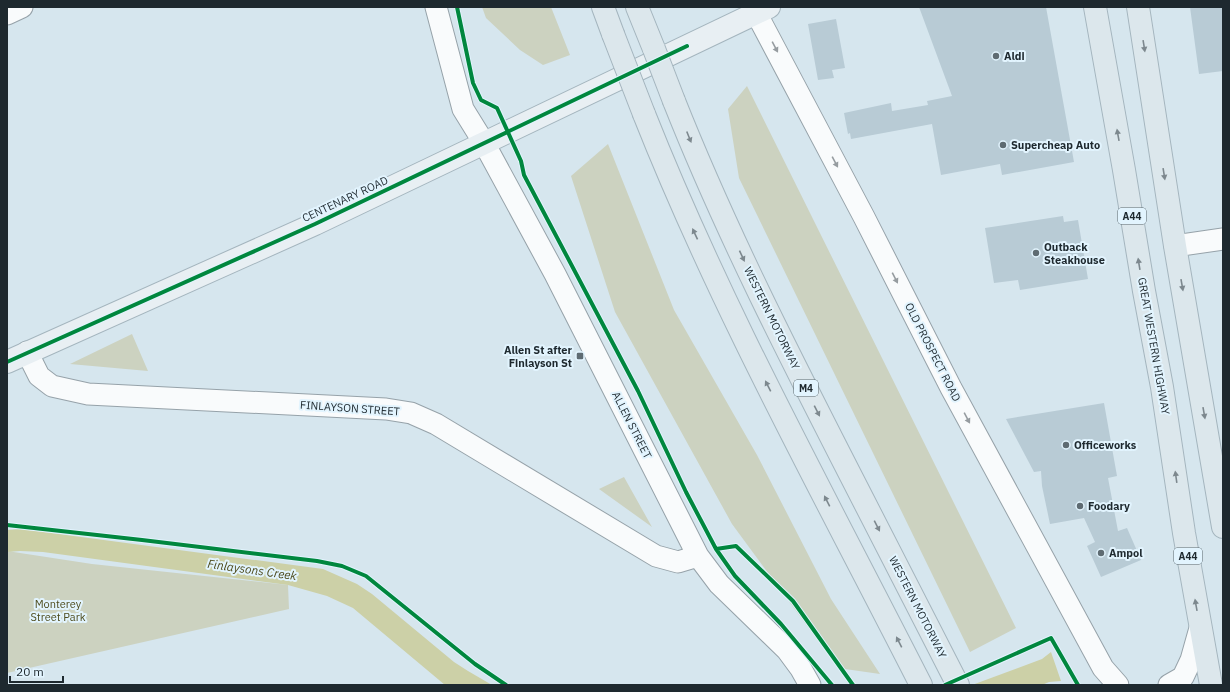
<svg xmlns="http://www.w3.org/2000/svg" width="1230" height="692" font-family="'IBM Plex Sans',sans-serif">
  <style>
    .green { fill: #ccd2c0 }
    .water { fill: #ccd0a7 }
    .building { fill: #b8cbd5 }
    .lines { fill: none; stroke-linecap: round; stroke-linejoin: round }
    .minor-casing { stroke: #96a2a9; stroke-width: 23 }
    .major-casing { stroke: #a4b5be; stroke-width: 24 }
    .highway-casing { stroke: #a4b5be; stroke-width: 24 }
    .minor { stroke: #f9fbfc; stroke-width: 21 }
    .major { stroke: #e8eff3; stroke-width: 22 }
    .highway { stroke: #dce7ec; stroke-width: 22 }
    .highway-bridge-casing { stroke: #a4b5be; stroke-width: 24; stroke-linecap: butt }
    .highway-bridge { stroke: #dce7ec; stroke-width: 22 }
    .cycleway-casing { stroke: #e2f4fe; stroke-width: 6 }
    .cycleway { stroke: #00873e; stroke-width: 4 }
    .oneway { fill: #7d888e }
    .oneway2 { fill: #969ca0 }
    .poi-dot { fill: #5e6b72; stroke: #e2f4fe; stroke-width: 1.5 }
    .labels { text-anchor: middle; stroke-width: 4; stroke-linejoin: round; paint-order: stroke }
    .shield { fill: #e2f4fe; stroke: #59666d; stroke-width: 1 }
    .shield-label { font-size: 10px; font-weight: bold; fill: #1e292f }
    .poi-label { font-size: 11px; font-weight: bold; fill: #1e292f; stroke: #e2f4fe; text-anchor: start }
    .street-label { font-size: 11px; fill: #1e292f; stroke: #e2f4fe }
    .park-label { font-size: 11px; fill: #4e4c1d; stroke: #e2f4fe }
    .water-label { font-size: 12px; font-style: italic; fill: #4d4a1b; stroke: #e2f4fe }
  </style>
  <rect width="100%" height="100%" fill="#d6e6ee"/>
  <path class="green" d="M 482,7 L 551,7 L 570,55 L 543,65 L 520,50 L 486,18 Z
    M 747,86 L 1016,628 L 970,652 L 739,178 L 728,109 Z
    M 608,144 L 674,310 L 757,455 L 831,599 L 880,674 L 838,668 L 732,524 L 615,312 L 571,176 Z
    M 132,334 L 148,371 L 70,364 Z
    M 624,477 L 652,527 L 599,489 Z
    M 7,551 L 92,564 L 288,585 L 289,609 L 7,673 Z"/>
  <path class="water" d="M 21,529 L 323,569 L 357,584 L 372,594 L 454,662 L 468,671 L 492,685 L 445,685 L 353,608 L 327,596 L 288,585 L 43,552 L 20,551 L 7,552 L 7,530 Z
    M 1051,652 L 1061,681 L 1049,682 L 1042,685 L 972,685 L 1042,659 Z"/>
  <path class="building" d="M 919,7 L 1046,7 L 1074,162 L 1002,175 L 1000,164 L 941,175 L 932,124 L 851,139 L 850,133 L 848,134 L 844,113 L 891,103 L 892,111 L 928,105 L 927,101 L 952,96 Z
    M 1190,7 L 1223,7 L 1223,71 L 1199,74 Z
    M 836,19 L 845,68 L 832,70 L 834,78 L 818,80 L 808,24 Z
    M 1063,216 L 1064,222 L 1078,220 L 1088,279 L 1020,290 L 1018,280 L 994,283 L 985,228 Z
    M 1104,403 L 1117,476 L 1108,478 L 1118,531 L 1127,528 L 1141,560 L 1101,577 L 1087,546 L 1095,542 L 1084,518 L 1050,524 L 1042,486 L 1041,471 L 1034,472 L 1006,419 Z"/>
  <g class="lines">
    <g class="minor-casing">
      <path id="minor" d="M 436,7 L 463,109 L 484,143 L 555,274 L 698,556 L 719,584 L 787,650 L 801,669 L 810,685
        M 753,7 L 864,217 L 951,388 L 1103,668 L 1118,685
        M 7,14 L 22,7
        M 1175,246 L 1223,239
        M 27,352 L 39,376 L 52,386 L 88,394 L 386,409 L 411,413 L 436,424 L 656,556 L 678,562 L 698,556
        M 1169,685 L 1183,677 L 1191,660 L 1200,628"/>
    </g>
    <g class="major-casing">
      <path id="major" d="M 7,362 L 315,224 L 769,7"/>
    </g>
    <g class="highway-casing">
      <path id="highway" d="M 603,7 L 613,34
        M 637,7 L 654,49
        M 1095,7 L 1124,170 L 1144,291 L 1162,387 L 1184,533 L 1211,685
        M 1138,7 L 1175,246 L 1223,527
        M 674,101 C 726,232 790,357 854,482 C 889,549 923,617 958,685
        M 644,114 C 722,311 825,496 921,685"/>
    </g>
    <use href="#minor" class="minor"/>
    <use href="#major" class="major"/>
    <use href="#highway" class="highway"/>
    <g class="highway-bridge-casing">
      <path id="highway-bridge" d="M 613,34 L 644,114
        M 654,49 L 674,101"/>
    </g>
    <use href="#highway-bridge" class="highway-bridge"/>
    <g class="cycleway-casing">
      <path id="cycleway" d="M 457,7 L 473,83 L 481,100 L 497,108 L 521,161 L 524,175 L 638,391 L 686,492 L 716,549 L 735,576 L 781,624 L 832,685
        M 7,362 L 315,224 L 687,46
        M 7,525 L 142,540 L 317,561 L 342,566 L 366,576 L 475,664 L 506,685
        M 716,549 L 736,546 L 793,601 L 853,685
        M 945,685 L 1051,638 L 1078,685"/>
    </g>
    <use href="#cycleway" class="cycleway"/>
  </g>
  <defs><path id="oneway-solid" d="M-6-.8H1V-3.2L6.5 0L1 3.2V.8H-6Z"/></defs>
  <g class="oneway">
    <use href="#oneway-solid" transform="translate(1144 46) rotate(81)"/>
    <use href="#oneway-solid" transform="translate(1118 135) rotate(-100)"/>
    <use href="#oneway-solid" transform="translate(689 137) rotate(68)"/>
    <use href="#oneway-solid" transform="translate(1164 174) rotate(81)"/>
    <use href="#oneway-solid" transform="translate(695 234) rotate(-115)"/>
    <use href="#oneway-solid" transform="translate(742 256) rotate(65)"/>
    <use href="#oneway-solid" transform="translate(1139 264) rotate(-99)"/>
    <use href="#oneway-solid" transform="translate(1182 285) rotate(80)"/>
    <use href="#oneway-solid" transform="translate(768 386) rotate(-117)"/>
    <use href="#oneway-solid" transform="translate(817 411) rotate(63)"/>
    <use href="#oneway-solid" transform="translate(1204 413) rotate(80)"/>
    <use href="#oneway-solid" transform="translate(1176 477) rotate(-98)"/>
    <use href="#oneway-solid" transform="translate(827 501) rotate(-117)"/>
    <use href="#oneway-solid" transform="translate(877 526) rotate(63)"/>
    <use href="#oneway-solid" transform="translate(1196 605) rotate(-100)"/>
    <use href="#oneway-solid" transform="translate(899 642) rotate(-117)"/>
  </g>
  <g class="oneway2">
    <use href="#oneway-solid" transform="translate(775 47) rotate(62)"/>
    <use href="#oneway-solid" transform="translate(835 162) rotate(62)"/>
    <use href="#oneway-solid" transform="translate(895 278) rotate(63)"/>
    <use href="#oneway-solid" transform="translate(967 418) rotate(62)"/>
  </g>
  <g class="poi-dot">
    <circle cx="996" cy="56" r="4"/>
    <circle cx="1003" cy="145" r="4"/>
    <circle cx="1036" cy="253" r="4"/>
    <rect x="576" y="352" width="8" height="8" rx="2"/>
    <circle cx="1066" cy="445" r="4"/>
    <circle cx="1080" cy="506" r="4"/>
    <circle cx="1101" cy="553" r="4"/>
  </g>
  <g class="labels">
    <g class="shield">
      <rect x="1118" y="208" width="28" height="16" rx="3"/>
      <rect x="794" y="380" width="24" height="16" rx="3"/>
      <rect x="1174" y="548" width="28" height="16" rx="3"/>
    </g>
    <g class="shield-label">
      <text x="1132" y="220">A44</text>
      <text x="806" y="392">M4</text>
      <text x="1188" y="560">A44</text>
    </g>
    <g class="poi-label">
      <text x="1004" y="60">Aldi</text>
      <text x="1011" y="149">Supercheap Auto</text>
      <text x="1044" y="251">Outback<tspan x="1044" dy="13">Steakhouse</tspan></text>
      <text x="572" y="354" text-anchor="end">Allen St after<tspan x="572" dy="13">Finlayson St</tspan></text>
      <text x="1074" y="449">Officeworks</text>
      <text x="1088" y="510">Foodary</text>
      <text x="1109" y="557">Ampol</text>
    </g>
    <g class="street-label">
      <text transform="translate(345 199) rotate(-25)" y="4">CENTENARY ROAD</text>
      <text transform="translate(772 318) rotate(64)" y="4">WESTERN MOTORWAY</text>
      <text transform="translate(1154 346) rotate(80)" y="4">GREAT WESTERN HIGHWAY</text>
      <text transform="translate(933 352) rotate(63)" y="4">OLD PROSPECT ROAD</text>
      <text transform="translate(350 408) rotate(4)" y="4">FINLAYSON STREET</text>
      <text transform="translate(632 425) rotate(63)" y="4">ALLEN STREET</text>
      <text transform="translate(918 607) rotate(63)" y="4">WESTERN MOTORWAY</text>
    </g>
    <g class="park-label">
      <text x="58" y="608">Monterey<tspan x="58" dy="13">Street Park</tspan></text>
    </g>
    <g class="water-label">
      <text transform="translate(252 570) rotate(8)" y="4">Finlaysons Creek</text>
    </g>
  </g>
  <rect width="1230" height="692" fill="none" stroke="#1e292f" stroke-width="16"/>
  <path d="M10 676v6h53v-6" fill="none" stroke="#1e292f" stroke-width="2"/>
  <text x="16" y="676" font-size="12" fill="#1e292f" stroke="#e2f4fe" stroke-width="3" paint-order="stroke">20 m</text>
</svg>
